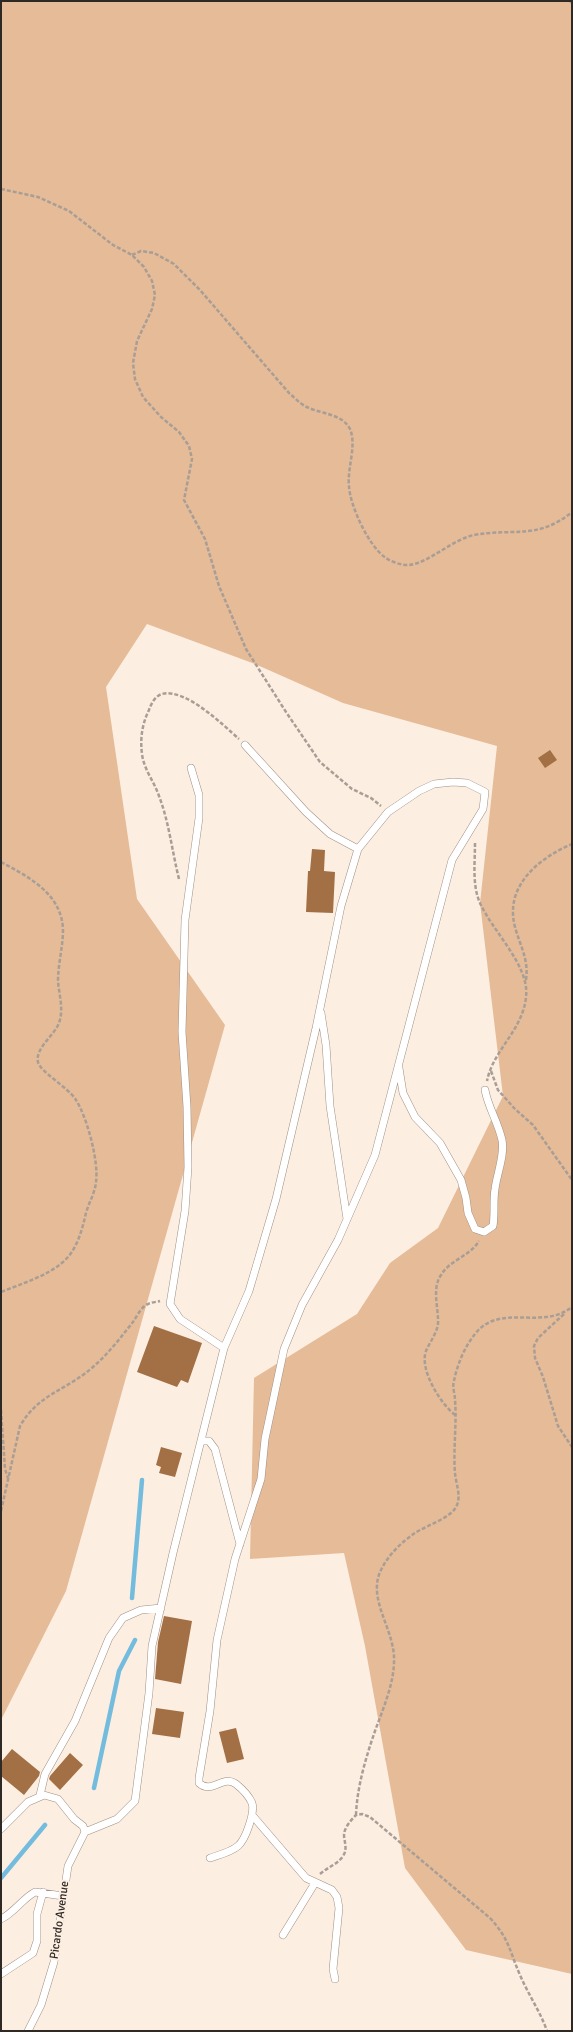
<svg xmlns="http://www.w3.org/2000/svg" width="573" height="2032" font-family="Signika,sans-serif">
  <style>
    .green { fill: #e6bb97 }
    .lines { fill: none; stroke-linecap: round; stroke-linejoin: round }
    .stream { stroke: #74bcde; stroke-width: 4.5 }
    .building { fill: #a27044 }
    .service-casing { stroke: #9e9085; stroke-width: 8 }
    .path { stroke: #a99e95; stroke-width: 2.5; stroke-dasharray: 4 2; stroke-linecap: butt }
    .service { stroke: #fff; stroke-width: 7 }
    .labels { text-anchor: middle; stroke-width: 4; stroke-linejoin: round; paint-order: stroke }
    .street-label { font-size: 12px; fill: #2e2924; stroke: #fdeee2 }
  </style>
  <rect width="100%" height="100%" fill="#fdeee2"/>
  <path class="green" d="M 1,1 L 572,1 L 572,1974 L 466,1950 L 405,1868 L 365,1646 L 344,1553 L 250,1559 L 254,1378 L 357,1314 L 390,1263 L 438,1228 L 503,1096 L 480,903 L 497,746 L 343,703 L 255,664 L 147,624 L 106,687 L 137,899 L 225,1025 L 66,1591 L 1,1720 Z"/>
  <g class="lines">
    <path class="stream" d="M 132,1598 L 142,1480
      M 94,1788 L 119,1671 L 135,1640
      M 1,1878 L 45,1825"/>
  </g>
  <path class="building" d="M 550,750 L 557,760 L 545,768 L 538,758 Z
    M 312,849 L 325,850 L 324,871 L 335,872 L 333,913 L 306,912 L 308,871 L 310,871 Z
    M 154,1326 L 202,1343 L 188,1383 L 181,1380 L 177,1387 L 137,1372 Z
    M 161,1447 L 182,1453 L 175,1477 L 159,1473 L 161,1467 L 156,1465 Z
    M 164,1616 L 192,1621 L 181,1684 L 155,1679 L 158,1642 Z
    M 156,1708 L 184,1712 L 180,1738 L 152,1734 Z
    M 236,1728 L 244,1759 L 227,1763 L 219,1732 Z
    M 12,1749 L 40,1772 L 39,1776 L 24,1795 L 1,1776 L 1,1762 Z
    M 70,1753 L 83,1765 L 60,1790 L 49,1779 L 50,1776 Z"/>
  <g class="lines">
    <g class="service-casing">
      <path id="service" d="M 245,745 L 306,812 L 330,834 L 358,849
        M 191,768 L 199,795 L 199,818 L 185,920 L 182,1032 L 187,1107 L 188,1167 L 185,1211 L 170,1304 L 180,1319 L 224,1348
        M 321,1013 L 326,1045 L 330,1106 L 347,1219
        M 399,1068 L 403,1093 L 415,1117 L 440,1143 L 461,1180 L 466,1198 L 468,1213 L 475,1229 L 484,1232 L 493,1226 C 495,1214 493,1201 495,1189 C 497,1173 505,1155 502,1140 C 498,1122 488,1107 485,1090
        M 202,1441 L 209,1441 L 215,1449 L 240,1544
        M 40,1795 L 45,1774 L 75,1721 L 109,1638 L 123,1618 L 141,1610 L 161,1608
        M 252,1815 L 306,1878 L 332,1890 L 337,1897 L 339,1908 L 333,1969 L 335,1979
        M 1,1829 L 28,1802 L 44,1795 L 58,1799 L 74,1819 L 83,1826 L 85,1832
        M 85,1832 L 117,1819 L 135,1801 L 149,1693 L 152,1646 L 173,1553 L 224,1348 L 249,1291 L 276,1199 L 316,1028 L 341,906 L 358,849 L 388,812 L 419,791 L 434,784 L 453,782 L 467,783 L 485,792 L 483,809 L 452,860 L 375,1155 L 338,1240 L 302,1305 L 284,1349 L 265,1439 L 261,1479 L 235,1559 L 217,1640 L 210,1711 L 199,1778 L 199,1783 C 212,1795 223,1774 236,1784 C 241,1788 249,1796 252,1803 C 255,1812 246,1839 238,1846 C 231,1852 219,1855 210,1858
        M 1,1919 C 15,1912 22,1899 35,1892 L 63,1896
        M 283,1935 L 315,1883
        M 1,1974 L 33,1953 L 37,1941 L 37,1914 L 43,1892
        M 28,2031 L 41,2005 L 54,1962 L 68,1866 L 85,1832"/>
    </g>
    <path class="path" d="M 570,1 L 572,3
      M 1,189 L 38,197 L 69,211 L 113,245 L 132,255 L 144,267 L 152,281 L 155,295 L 152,309 L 137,341 L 133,363 L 135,379 L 143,397 L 161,417 L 179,432 L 189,446 L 192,459 L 184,500 L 205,539 L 219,586 L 246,649 L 286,712 L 320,762 L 352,789 L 371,798 L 381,806
      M 132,255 L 141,251 L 154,253 L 174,264 L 200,290 L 289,393 C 294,397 299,403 305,406 C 319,414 342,413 350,429 C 357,446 347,468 349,486 C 350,506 369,547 386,558 C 392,562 400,565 408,565 C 428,564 451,540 474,535 C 513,528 538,540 572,512
      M 475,843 C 475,863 472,885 480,903 C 493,932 530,966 526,997 C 523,1030 493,1050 487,1081
      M 1,862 C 29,877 62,894 63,930 C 63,947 58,964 58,981 C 59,995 64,1009 59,1023 C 54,1036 35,1048 38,1062 C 40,1072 68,1087 76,1100 C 87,1117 99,1162 96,1182 C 95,1193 89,1202 86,1213 C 82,1230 77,1250 63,1262 C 47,1276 21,1284 1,1292
      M 179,879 C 172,851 169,822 159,796 C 154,781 144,770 142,754 C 140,739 142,724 149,710 C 151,704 155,696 162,694 C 186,688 223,725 239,739
      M 526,980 C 529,959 520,946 515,927 C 504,886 539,858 572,844
      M 491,1071 L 498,1090 L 515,1109 L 533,1125 L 572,1180
      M 564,1314 L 538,1338 L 534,1346 L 535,1358 L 543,1377 L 558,1426 L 572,1447
      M 1,1410 L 5,1469 L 8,1478
      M 455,1415 C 441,1404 419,1370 426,1351 C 430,1341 439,1331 438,1320 C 438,1306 432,1288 441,1275 C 450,1260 470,1256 479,1241
      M 1,1511 L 20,1426 C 39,1393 68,1390 94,1366 C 109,1353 121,1337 133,1322 C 137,1316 141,1307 148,1304 C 152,1302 157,1302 160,1301
      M 356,1815 C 357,1787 366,1757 375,1731 C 383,1709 393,1686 394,1663 C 396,1629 365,1599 382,1568 C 389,1554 403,1541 415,1533 C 427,1525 452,1518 457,1505 C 461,1495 456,1484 455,1473 C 453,1449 457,1424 455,1400 C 455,1394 452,1387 454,1381 C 457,1365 465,1346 475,1334 C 500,1302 541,1331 572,1307
      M 320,1874 C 328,1867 338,1864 343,1856 C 348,1849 344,1842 344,1834 C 345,1827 351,1820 356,1815 L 362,1814 L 370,1817 L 490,1918 C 510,1940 509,1950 520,1975 C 528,1994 540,2011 547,2031"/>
    <use href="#service" class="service"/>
  </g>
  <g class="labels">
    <g class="street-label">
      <text transform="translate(59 1920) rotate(-82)" y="4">Picardo Avenue</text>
    </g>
  </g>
  <rect width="573" height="2032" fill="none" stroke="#2e2924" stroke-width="4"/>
</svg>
